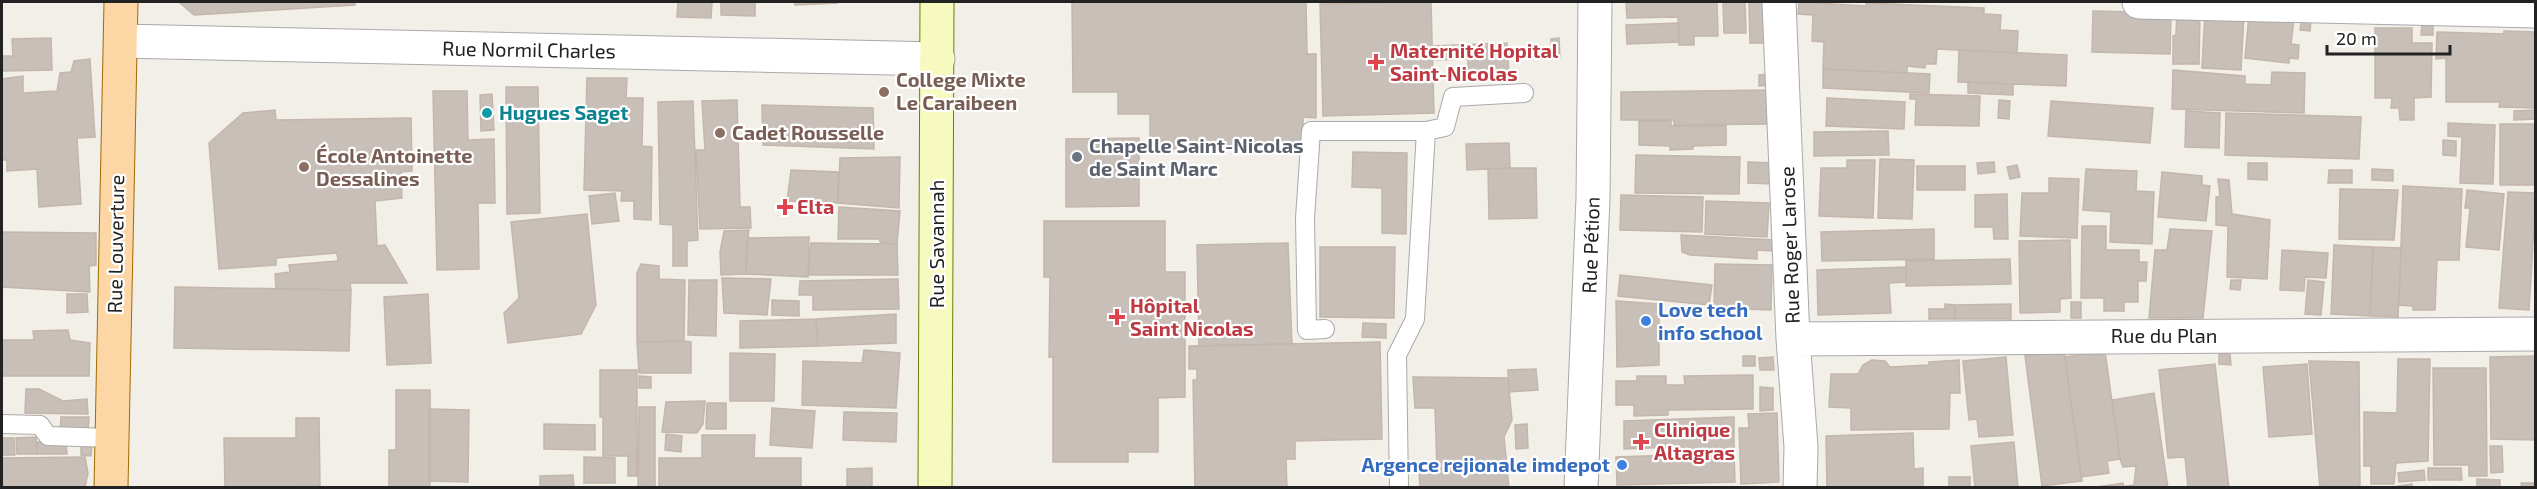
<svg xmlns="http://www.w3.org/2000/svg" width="2537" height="489" font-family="'Exo 2',sans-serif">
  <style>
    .building { fill: #c7bfb8; stroke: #c4b6ab; stroke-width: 1.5 }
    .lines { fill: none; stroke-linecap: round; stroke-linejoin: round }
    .lane-casing { stroke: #a9a9a9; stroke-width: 20 }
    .street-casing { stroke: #a9a9a9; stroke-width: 35 }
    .secondary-casing { stroke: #707d05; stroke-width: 35 }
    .primary-casing { stroke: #a06b00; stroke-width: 35 }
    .lane { stroke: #fff; stroke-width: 18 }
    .street { stroke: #fff; stroke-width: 33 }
    .secondary { stroke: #f7fabf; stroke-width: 33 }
    .primary { stroke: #fcd6a4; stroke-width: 33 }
    .health-dot { fill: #e0444e; stroke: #fff; stroke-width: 2 }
    .education-dot { fill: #8d6e63; stroke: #fff; stroke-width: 2 }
    .culture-dot { fill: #0f9aa8; stroke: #fff; stroke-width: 2 }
    .worship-dot { fill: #6b7280; stroke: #fff; stroke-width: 2 }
    .shop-dot { fill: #3f7fe0; stroke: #fff; stroke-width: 2 }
    .labels { text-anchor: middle; stroke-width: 4.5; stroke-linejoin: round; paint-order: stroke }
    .street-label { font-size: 20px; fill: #222; stroke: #fff }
    .health-label { font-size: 20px; font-weight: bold; fill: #be3a42; stroke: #fff; text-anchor: start }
    .education-label { font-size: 20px; font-weight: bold; fill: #785e54; stroke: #fff; text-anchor: start }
    .culture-label { font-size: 20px; font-weight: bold; fill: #0d838f; stroke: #fff; text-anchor: start }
    .worship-label { font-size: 20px; font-weight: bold; fill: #5b616d; stroke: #fff; text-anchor: start }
    .shop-label { font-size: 20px; font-weight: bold; fill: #366cbe; stroke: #fff; text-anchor: start }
  </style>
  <rect width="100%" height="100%" fill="#f2efe9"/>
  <path class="building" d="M 179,2 L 355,2 L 355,5 L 194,15 Z
    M 678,2 L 712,2 L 711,18 L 677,17 Z
    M 721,2 L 755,2 L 755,16 L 721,15 Z
    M 795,2 L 836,2 L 837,3 L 795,5 Z
    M 1072,2 L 1306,2 L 1307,54 L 1316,54 L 1316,118 L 1303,117 L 1303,149 L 1150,149 L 1150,114 L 1118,114 L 1118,92 L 1073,92 Z
    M 1431,2 L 1434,113 L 1323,116 L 1320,4 Z
    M 1626,2 L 1717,2 L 1718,36 L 1694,36 L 1694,45 L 1679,45 L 1678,17 L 1627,18 Z
    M 1723,2 L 1745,2 L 1746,33 L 1724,33 Z
    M 1749,2 L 1767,2 L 1768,43 L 1750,43 Z
    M 1799,2 L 1866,6 L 1866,3 L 1984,8 L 1984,14 L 2001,15 L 2000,30 L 2018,31 L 2017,53 L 1937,49 L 1936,64 L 1925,64 L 1925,68 L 1907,66 L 1907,73 L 1823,69 L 1824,42 L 1812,41 L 1813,15 L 1798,14 Z
    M 2093,11 L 2171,13 L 2170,54 L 2092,52 Z
    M 2177,11 L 2200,11 L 2199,64 L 2173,64 L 2173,36 L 2176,35 Z
    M 2205,12 L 2244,14 L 2241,70 L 2202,68 Z
    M 2249,15 L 2294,19 L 2291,44 L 2299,45 L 2298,59 L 2289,58 L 2289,63 L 2245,58 Z
    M 2302,19 L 2311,20 L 2310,31 L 2300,30 Z
    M 1679,23 L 1679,42 L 1627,44 L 1626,25 Z
    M 2422,23 L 2433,23 L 2433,35 L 2421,35 Z
    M 2375,28 L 2412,28 L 2412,43 L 2432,43 L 2431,97 L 2414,98 L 2414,120 L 2400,120 L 2399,108 L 2391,108 L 2392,98 L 2375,98 Z
    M 2504,31 L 2536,32 L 2536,108 L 2499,107 L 2500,102 L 2446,102 L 2446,58 L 2436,59 L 2437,32 L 2504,34 Z
    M 51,38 L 52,70 L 2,71 L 2,56 L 13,56 L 12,39 Z
    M 1559,38 L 1560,58 L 1552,59 L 1551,39 Z
    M 1507,43 L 1509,74 L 1468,75 L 1468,59 L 1432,60 L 1432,46 Z
    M 1959,50 L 2067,55 L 2066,86 L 1958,82 Z
    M 90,59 L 95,137 L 77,138 L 81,204 L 39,207 L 37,169 L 7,171 L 7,160 L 2,160 L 2,79 L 23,76 L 23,93 L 57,91 L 60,73 L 71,72 L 74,61 Z
    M 1823,69 L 1930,74 L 1929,93 L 1823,88 Z
    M 2173,70 L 2245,76 L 2245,84 L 2271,85 L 2272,72 L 2305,73 L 2304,113 L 2172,109 Z
    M 1771,74 L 1772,85 L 1759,86 L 1759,75 Z
    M 587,78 L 627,78 L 626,98 L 643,98 L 642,146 L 652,147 L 651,220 L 634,219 L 634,201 L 621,201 L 622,191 L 584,190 Z
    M 1968,82 L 2013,84 L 2013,95 L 1968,93 Z
    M 506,87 L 538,87 L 540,213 L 507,214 Z
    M 1771,90 L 1771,124 L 1674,125 L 1674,120 L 1621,120 L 1621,92 Z
    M 433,91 L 467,91 L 468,140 L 494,139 L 495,203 L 478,203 L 479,269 L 437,270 Z
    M 492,94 L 494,130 L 481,131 L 480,95 Z
    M 1910,94 L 1980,96 L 1979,126 L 1915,125 L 1916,99 L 1910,99 Z
    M 1827,98 L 1905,102 L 1904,129 L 1826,126 Z
    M 737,100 L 740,207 L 750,207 L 751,228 L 700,229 L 696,150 L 705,150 L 702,101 Z
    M 1999,100 L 2010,101 L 2009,119 L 1998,118 Z
    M 693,101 L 698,240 L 687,241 L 687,266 L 673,266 L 673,225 L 660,224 L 658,102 Z
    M 2051,101 L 2153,108 L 2150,143 L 2048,136 Z
    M 762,105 L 873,108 L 874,149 L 763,145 Z
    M 275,110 L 276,120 L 411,118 L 412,171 L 401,172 L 402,198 L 375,201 L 377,246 L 385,245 L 407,283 L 350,283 L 351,290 L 276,289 L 275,274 L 290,272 L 289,265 L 338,261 L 337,253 L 276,258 L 276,265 L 219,269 L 209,143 L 243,113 Z
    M 2536,110 L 2536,119 L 2514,120 L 2514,111 Z
    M 2186,111 L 2220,113 L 2219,148 L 2185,147 Z
    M 2226,113 L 2361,117 L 2359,159 L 2225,155 Z
    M 1639,121 L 1671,121 L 1671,126 L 1726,126 L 1726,145 L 1693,146 L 1693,149 L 1670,150 L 1670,146 L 1639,145 Z
    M 2448,123 L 2495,125 L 2493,184 L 2460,183 L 2462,137 L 2448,136 Z
    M 2500,124 L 2536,124 L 2536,185 L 2500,185 Z
    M 1888,131 L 1889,155 L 1814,156 L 1814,132 Z
    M 1139,138 L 1139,206 L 1066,207 L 1066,139 Z
    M 2443,140 L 2456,141 L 2456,156 L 2443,155 Z
    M 1509,143 L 1510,168 L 1467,170 L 1466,144 Z
    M 1353,152 L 1407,153 L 1406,234 L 1382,233 L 1382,188 L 1352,187 Z
    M 1636,155 L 1740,157 L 1739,194 L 1635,193 Z
    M 900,157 L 899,208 L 838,203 L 840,158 Z
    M 1880,159 L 1914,160 L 1912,219 L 1878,218 Z
    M 1847,160 L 1875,160 L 1873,218 L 1819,216 L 1821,168 L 1847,168 Z
    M 1748,162 L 1773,163 L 1773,184 L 1748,183 Z
    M 1994,162 L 1995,172 L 1978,174 L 1977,163 Z
    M 2248,163 L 2267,163 L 2267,180 L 2248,179 Z
    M 2017,165 L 2020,177 L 2010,179 L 2007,167 Z
    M 1917,166 L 1965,166 L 1965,190 L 1917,190 Z
    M 1510,168 L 1536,168 L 1537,218 L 1489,219 L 1488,169 Z
    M 2086,169 L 2137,171 L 2136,191 L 2154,192 L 2152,244 L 2110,242 L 2111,212 L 2083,210 Z
    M 2372,169 L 2393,170 L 2393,181 L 2372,180 Z
    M 791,170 L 838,172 L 838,203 L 787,201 Z
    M 2329,170 L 2352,170 L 2352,183 L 2328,183 Z
    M 2162,172 L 2202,176 L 2202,185 L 2210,186 L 2206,221 L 2158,217 Z
    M 2049,178 L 2079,179 L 2077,238 L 2020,236 L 2022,193 L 2049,193 Z
    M 2218,179 L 2229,180 L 2232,214 L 2270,220 L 2267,279 L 2227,277 L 2228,226 L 2216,225 L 2216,197 L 2220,196 Z
    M 2403,186 L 2462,189 L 2459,260 L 2437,260 L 2435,310 L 2413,310 L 2413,306 L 2399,305 Z
    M 2340,189 L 2398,190 L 2394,240 L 2339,239 Z
    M 2467,190 L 2504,194 L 2499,250 L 2466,247 L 2470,208 L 2465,208 Z
    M 2508,192 L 2536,193 L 2529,310 L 2499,308 Z
    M 615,193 L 619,221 L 592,224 L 589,196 Z
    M 2007,194 L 2008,239 L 1994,239 L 1993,227 L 1975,227 L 1975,195 Z
    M 1621,195 L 1703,197 L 1702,232 L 1620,230 Z
    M 1706,201 L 1769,203 L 1767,237 L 1705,234 Z
    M 839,207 L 900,211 L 897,244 L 881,243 L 879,239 L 838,239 Z
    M 587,214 L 596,305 L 581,334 L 508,343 L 504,313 L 519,298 L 511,222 Z
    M 1044,221 L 1165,221 L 1165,272 L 1185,272 L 1185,397 L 1158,398 L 1158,452 L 1128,452 L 1128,462 L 1053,462 L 1053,357 L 1049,357 L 1050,277 L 1044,277 Z
    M 2082,226 L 2106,226 L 2106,250 L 2139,250 L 2139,262 L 2147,262 L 2146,281 L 2138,281 L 2138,302 L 2124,302 L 2124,311 L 2104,311 L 2104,298 L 2081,298 Z
    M 1934,229 L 1934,259 L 1822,261 L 1821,232 Z
    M 2170,229 L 2212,231 L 2203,318 L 2149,318 L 2155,250 L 2167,250 Z
    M 749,230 L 746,252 L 746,274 L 721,275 L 720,252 L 724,231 Z
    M 2,232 L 96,233 L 96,265 L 89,266 L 90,292 L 2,287 Z
    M 1681,235 L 1773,240 L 1772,251 L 1757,250 L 1757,259 L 1690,255 L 1682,252 Z
    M 809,237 L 808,277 L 746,274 L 748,238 Z
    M 2070,240 L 2071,298 L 2060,299 L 2060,312 L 2020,313 L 2019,241 Z
    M 811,243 L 897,244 L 898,275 L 808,275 Z
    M 1288,243 L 1292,344 L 1199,346 L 1197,245 Z
    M 2334,245 L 2373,247 L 2370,316 L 2331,314 Z
    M 1320,247 L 1395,247 L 1394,318 L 1320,317 Z
    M 2373,247 L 2401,248 L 2398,317 L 2370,316 Z
    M 2282,250 L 2328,253 L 2326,278 L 2305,277 L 2304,291 L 2280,290 Z
    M 2010,259 L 2011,284 L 1906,286 L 1906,261 Z
    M 641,264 L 659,266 L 659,279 L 685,280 L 684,341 L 637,342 L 637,273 Z
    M 1715,264 L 1772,265 L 1771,310 L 1714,308 Z
    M 1906,267 L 1906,282 L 1889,283 L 1891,313 L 1818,315 L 1817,270 Z
    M 1620,275 L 1712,285 L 1709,305 L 1618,296 Z
    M 722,278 L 771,279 L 767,315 L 724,313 Z
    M 898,279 L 899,309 L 813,310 L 813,295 L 799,295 L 800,281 Z
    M 689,280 L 717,280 L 716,336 L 688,335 Z
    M 2231,280 L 2241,280 L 2240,290 L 2230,289 Z
    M 2308,280 L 2324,282 L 2321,315 L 2305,314 Z
    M 175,287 L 351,290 L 349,351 L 174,348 Z
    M 67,294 L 87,294 L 88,312 L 67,313 Z
    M 428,294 L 431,363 L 387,365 L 384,297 Z
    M 772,300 L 799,301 L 799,316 L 772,315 Z
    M 1616,301 L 1659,304 L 1659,365 L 1617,367 Z
    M 2071,302 L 2081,302 L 2081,318 L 2071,318 Z
    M 1945,304 L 1955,305 L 1955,319 L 1929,319 L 1929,309 L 1945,309 Z
    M 2011,304 L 2011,319 L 1955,319 L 1955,305 Z
    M 896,314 L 896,343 L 818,346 L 816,319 Z
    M 816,319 L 818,346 L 740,348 L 740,321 Z
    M 1363,323 L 1386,324 L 1386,338 L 1362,337 Z
    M 68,330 L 70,340 L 90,343 L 89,376 L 2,376 L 2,340 L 34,340 L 33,331 Z
    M 684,341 L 691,342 L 691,373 L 639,373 L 637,342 Z
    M 1380,342 L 1382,439 L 1295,441 L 1295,459 L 1286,459 L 1287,488 L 1195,488 L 1193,380 L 1197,380 L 1197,369 L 1189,369 L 1189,346 Z
    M 864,350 L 900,353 L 896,408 L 802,405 L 803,361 L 862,363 Z
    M 2064,351 L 2082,481 L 2042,486 L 2025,356 Z
    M 2105,351 L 2120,459 L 2107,461 L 2109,473 L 2081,477 L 2065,357 Z
    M 730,353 L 775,354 L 774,401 L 730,401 Z
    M 2219,353 L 2230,354 L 2231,365 L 2219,364 Z
    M 1743,356 L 1755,356 L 1755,366 L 1743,366 Z
    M 2536,356 L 2536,440 L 2491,439 L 2490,357 Z
    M 1773,357 L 1774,370 L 1760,370 L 1759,358 Z
    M 2006,357 L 2013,435 L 1979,437 L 1977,419 L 1969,420 L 1963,361 Z
    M 2398,359 L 2430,359 L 2428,461 L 2396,463 L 2394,484 L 2371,484 L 2371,466 L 2364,466 L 2364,412 L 2397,413 Z
    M 1872,360 L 1885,361 L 1890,367 L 1929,365 L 1929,362 L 1959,360 L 1960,393 L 1950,393 L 1949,429 L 1851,430 L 1851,408 L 1829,407 L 1831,374 L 1858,374 L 1863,365 Z
    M 2309,361 L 2359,362 L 2360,487 L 2320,488 Z
    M 2215,364 L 2229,488 L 2188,488 L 2185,457 L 2168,458 L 2159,370 Z
    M 2307,364 L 2312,434 L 2269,437 L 2263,367 Z
    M 2433,368 L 2486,368 L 2487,476 L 2469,476 L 2469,465 L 2434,465 Z
    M 1536,369 L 1538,390 L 1509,392 L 1508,370 Z
    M 600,370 L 637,370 L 637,476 L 628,476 L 628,456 L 603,456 L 603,417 L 600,417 Z
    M 1753,375 L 1753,409 L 1668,410 L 1668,415 L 1634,416 L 1634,405 L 1616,405 L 1616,381 L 1637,381 L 1637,376 L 1666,376 L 1666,385 L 1685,385 L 1684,376 Z
    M 639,376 L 651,377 L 651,388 L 639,388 Z
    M 1413,377 L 1508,378 L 1512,420 L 1504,437 L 1509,488 L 1420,488 L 1419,469 L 1437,469 L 1435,408 L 1415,408 Z
    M 1760,387 L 1773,388 L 1773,410 L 1760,411 Z
    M 26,389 L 39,389 L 63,401 L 87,399 L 88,414 L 25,413 Z
    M 396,390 L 430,390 L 430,488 L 389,488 L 389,450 L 396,450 Z
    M 2154,393 L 2168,488 L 2127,488 L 2126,486 L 2134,485 L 2136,466 L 2123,467 L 2120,459 L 2112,400 Z
    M 705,401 L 703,424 L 697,433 L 662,432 L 666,402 Z
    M 707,403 L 726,403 L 726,429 L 706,429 Z
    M 639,407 L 655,407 L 655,487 L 638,486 Z
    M 772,408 L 815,411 L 812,448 L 770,445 Z
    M 429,409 L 469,410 L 468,482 L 429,481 Z
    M 844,412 L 897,413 L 896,442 L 843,440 Z
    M 1777,413 L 1779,482 L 1741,484 L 1739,428 L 1749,428 L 1748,414 Z
    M 61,417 L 89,417 L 88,432 L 60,432 Z
    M 1734,417 L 1734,453 L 1676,455 L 1675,447 L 1624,449 L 1624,421 Z
    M 296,418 L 319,418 L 320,486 L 225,488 L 224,438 L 296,438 Z
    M 544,424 L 595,425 L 595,450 L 544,449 Z
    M 1527,424 L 1528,448 L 1516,449 L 1515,425 Z
    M 1913,433 L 1914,469 L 1923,468 L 1923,488 L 1827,488 L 1826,436 Z
    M 666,434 L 682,436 L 681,452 L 665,450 Z
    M 702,435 L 755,435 L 754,458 L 801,458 L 801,488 L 659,488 L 659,458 L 702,458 Z
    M 36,437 L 37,454 L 17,454 L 16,438 Z
    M 2,438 L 14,438 L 15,455 L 2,455 Z
    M 37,442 L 66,442 L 67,454 L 37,454 Z
    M 2014,442 L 2018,488 L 1975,488 L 1971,446 Z
    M 81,444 L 92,445 L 91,456 L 81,455 Z
    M 2490,446 L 2502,446 L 2503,472 L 2491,473 Z
    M 1734,453 L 1735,482 L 1617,485 L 1616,457 Z
    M 85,457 L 88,473 L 85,487 L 2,487 L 2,458 Z
    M 584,457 L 615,458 L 615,483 L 584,483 Z
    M 872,468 L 872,487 L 847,487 L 847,469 Z
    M 2428,468 L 2461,468 L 2462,480 L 2428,480 Z
    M 2424,470 L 2425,480 L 2399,482 L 2398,473 Z
    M 573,475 L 574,488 L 540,488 L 540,476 Z
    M 1949,477 L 1970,477 L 1970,488 L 1949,488 Z
    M 2477,479 L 2500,480 L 2500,488 L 2477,488 Z
    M 2123,483 L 2124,488 L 2090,488 Z
    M 2521,483 L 2535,483 L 2535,488 L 2522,488 Z
    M 2412,484 L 2412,488 L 2398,488 L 2398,486 Z"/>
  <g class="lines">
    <g class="lane-casing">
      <path id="lane" d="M 1325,329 L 1307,330 L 1305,218 L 1311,131 L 1426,131 L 1445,127 L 1453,97 L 1524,93
        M 2,424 L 40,425 L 48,436 L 112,438
        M 1399,488 L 1397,355 L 1415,319 L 1426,131"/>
    </g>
    <g class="street-casing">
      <path id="street" d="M 1779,2 L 1793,339 L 1801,447 L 1800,488
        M 2139,2 L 2536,11
        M 121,41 L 938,59
        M 1793,339 L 2536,334
        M 1581,488 L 1593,198 L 1595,2"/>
    </g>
    <g class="secondary-casing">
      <path id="secondary" d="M 935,488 L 937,2"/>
    </g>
    <g class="primary-casing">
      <path id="primary" d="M 111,488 L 121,2"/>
    </g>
    <use href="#lane" class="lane"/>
    <use href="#street" class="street"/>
    <use href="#secondary" class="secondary"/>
    <use href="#primary" class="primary"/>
  </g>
  <g class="health-dot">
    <path d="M1373 53h6v6h6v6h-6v6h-6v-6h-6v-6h6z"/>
    <path d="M782 198h6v6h6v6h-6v6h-6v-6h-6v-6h6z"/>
    <path d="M1114 308h6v6h6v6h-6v6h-6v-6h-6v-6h6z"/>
    <path d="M1638 433h6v6h6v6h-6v6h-6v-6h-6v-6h6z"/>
  </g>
  <g class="education-dot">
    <circle cx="884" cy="92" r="6"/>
    <circle cx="720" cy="133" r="6"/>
    <circle cx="304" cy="167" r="6"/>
  </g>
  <circle class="culture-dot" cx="487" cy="113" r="6"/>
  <circle class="worship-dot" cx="1077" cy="157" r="6"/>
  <g class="shop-dot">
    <circle cx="1646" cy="321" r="6"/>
    <circle cx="1622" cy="465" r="6"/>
  </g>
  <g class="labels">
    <g class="street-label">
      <text transform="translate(529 50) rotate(1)" y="7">Rue Normil Charles</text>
      <text transform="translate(116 244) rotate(-89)" y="7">Rue Louverture</text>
      <text transform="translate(937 244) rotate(-90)" y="7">Rue Savannah</text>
      <text transform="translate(1591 245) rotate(-88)" y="7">Rue Pétion</text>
      <text transform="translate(1790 245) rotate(-92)" y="7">Rue Roger Larose</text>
      <text x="2164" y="343">Rue du Plan</text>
    </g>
    <g class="health-label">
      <text x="1390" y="58">Maternité Hopital<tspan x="1390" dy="23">Saint-Nicolas</tspan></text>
      <text x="797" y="214">Elta</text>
      <text x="1130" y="313">Hôpital<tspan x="1130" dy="23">Saint Nicolas</tspan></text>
      <text x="1654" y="437">Clinique<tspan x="1654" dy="23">Altagras</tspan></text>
    </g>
    <g class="education-label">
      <text x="896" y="87">College Mixte<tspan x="896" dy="23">Le Caraibeen</tspan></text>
      <text x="732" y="140">Cadet Rousselle</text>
      <text x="316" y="163">École Antoinette<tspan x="316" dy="23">Dessalines</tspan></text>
    </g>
    <g class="culture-label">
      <text x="499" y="120">Hugues Saget</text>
    </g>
    <g class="worship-label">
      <text x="1089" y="153">Chapelle Saint-Nicolas<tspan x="1089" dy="23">de Saint Marc</tspan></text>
    </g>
    <g class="shop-label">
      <text x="1658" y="317">Love tech<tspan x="1658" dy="23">info school</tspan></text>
      <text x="1610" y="472" text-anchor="end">Argence rejionale imdepot</text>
    </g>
  </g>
  <rect width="2537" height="489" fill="none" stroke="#222222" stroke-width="6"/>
  <path d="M2327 45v9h123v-9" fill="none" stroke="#222222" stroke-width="3"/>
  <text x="2336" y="45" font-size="18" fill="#222222" stroke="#ffffff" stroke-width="4.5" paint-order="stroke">20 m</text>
</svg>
